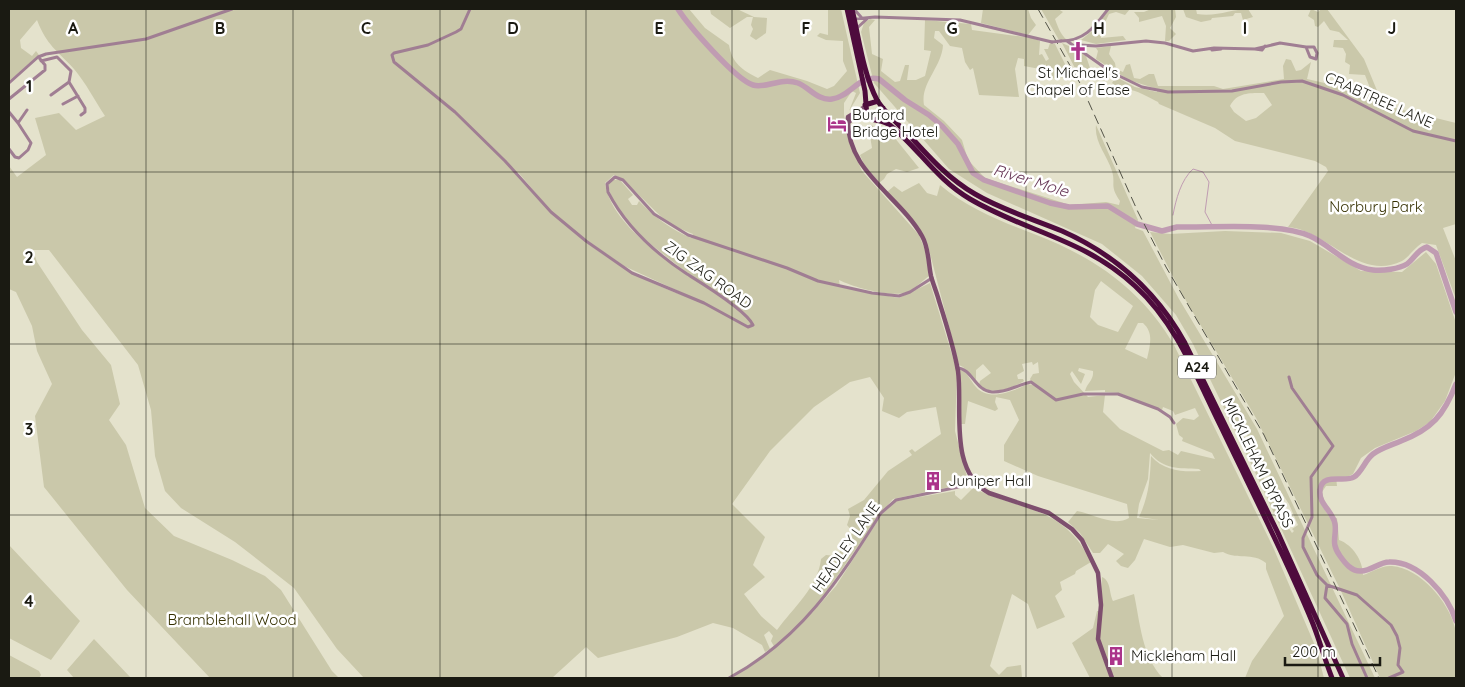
<svg xmlns="http://www.w3.org/2000/svg" width="1465" height="687" font-family="Quicksand,sans-serif">
  <style>
    .green { fill: #cac8aa; fill-rule: evenodd }
    .lines { fill: none; stroke-linecap: round; stroke-linejoin: round }
    .stream { stroke: #c09cb2; stroke-width: 1 }
    .river { stroke: #c09cb2; stroke-width: 5.5 }
    .street { stroke: #a07e93; stroke-width: 3 }
    .secondary { stroke: #7e4f6e; stroke-width: 4.5 }
    .highway { stroke: #4e0b3d; stroke-width: 5 }
    .rail { stroke: #545448; stroke-width: 1; stroke-dasharray: 10 5; stroke-linecap: butt }
    .street-bridge { stroke: #a07e93; stroke-width: 3 }
    .grid { fill: none; stroke: #1a1a12; stroke-width: 1; stroke-opacity: 0.55 }
    .labels { text-anchor: middle; stroke-width: 5; stroke-linejoin: round; paint-order: stroke }
    .shield { fill: #fff; stroke: #5f5f59; stroke-width: 1 }
    .shield-label { font-size: 14px; font-weight: bold; fill: #1a1a12 }
    .poi-label { font-size: 15px; fill: #1a1a12; stroke: #fff; text-anchor: start }
    .street-label { font-size: 15px; fill: #1a1a12; stroke: #fff }
    .park-label { font-size: 15px; fill: #353000; stroke: #fff }
    .water-label { font-size: 16px; font-style: italic; fill: #693959; stroke: #fff }
    .grid-label { font-size: 16px; text-anchor: middle; font-weight: bold; fill: #1a1a12; stroke: #fff; stroke-width: 5; stroke-linejoin: round; paint-order: stroke }
  </style>
  <rect width="100%" height="100%" fill="#e4e2cc"/>
  <path class="green" d="M 9,9 L 689,9 L 705,28 L 729,45 C 732,63 742,70 758,78 L 770,70 L 807,81 L 827,89 L 834,86 L 847,71 L 843,61 L 843,41 L 826,40 L 817,36 L 820,33 L 828,35 L 828,9 L 841,9 L 860,93 L 849,111 L 856,93 L 852,91 L 844,103 L 844,115 L 849,141 L 862,171 L 919,235 L 925,250 L 929,276 C 922,281 915,289 907,292 C 891,298 853,287 839,280 L 840,287 L 899,298 L 930,283 L 957,371 L 955,431 L 968,481 L 964,484 L 893,499 L 881,513 L 811,614 L 836,586 L 882,514 L 896,501 L 955,491 L 955,495 L 961,500 L 973,488 C 1023,512 1063,505 1091,562 L 1076,571 L 1075,574 L 1060,582 L 1062,590 L 1055,596 L 1065,617 L 1037,629 L 1028,604 L 1012,594 L 990,666 L 999,675 L 1007,667 L 1021,665 L 1022,678 L 729,678 L 775,648 L 771,641 L 773,636 L 769,631 L 764,635 L 770,649 L 765,652 L 762,645 L 733,628 L 713,623 L 677,637 L 598,658 L 586,647 L 552,678 L 364,678 L 337,649 L 294,588 L 235,542 L 181,508 L 165,491 L 155,456 L 151,410 L 138,365 L 49,250 L 33,250 L 37,262 L 82,330 L 111,365 L 120,404 L 109,420 L 126,445 L 145,508 L 174,536 L 232,560 L 265,576 L 281,590 L 332,671 L 339,678 L 210,678 L 127,590 L 44,487 L 35,416 L 52,384 L 37,351 L 32,326 L 16,292 L 9,289 L 9,166 L 17,177 L 46,155 L 35,118 L 59,113 L 76,130 L 105,116 C 95,101 86,83 74,69 C 57,50 47,46 37,20 L 20,40 L 21,48 L 32,56 L 36,51 L 39,55 L 9,81 ZM 518,172 L 549,209 L 578,234 L 624,266 L 700,301 C 625,279 567,233 516,175 ZM 614,175 C 624,177 655,213 668,222 C 675,227 684,230 693,234 L 691,238 C 672,230 653,216 639,201 L 637,205 L 632,205 L 628,199 L 633,195 L 620,180 L 612,180 L 608,185 C 617,227 667,254 695,280 C 665,260 610,222 605,183 ZM 870,377 L 884,398 L 882,411 L 899,418 L 907,412 L 936,407 L 941,434 L 915,452 L 912,449 L 909,451 L 912,455 L 888,471 L 864,500 L 848,509 L 850,516 L 847,525 L 853,532 L 837,556 L 826,555 L 821,559 C 818,587 793,608 777,630 L 761,616 L 744,594 L 765,577 L 753,565 L 765,537 L 732,504 L 770,451 L 814,407 L 850,382 Z
    M 710,9 L 737,9 L 754,17 L 767,18 L 766,33 L 756,40 L 750,36 L 753,29 L 751,25 L 753,17 L 747,17 L 730,28 L 711,14 Z
    M 983,9 L 1028,9 L 1031,18 L 1036,25 L 1028,35 L 981,23 Z
    M 1041,9 L 1058,9 L 1063,12 L 1055,19 C 1058,27 1060,34 1067,40 L 1059,40 Z
    M 1109,9 L 1130,9 L 1125,15 L 1116,12 L 1109,14 L 1100,33 L 1101,38 L 1123,36 L 1126,40 L 1096,44 L 1081,40 L 1092,31 Z
    M 1151,9 L 1175,9 L 1176,17 L 1170,28 L 1176,34 L 1169,41 L 1165,41 L 1166,26 L 1162,16 L 1139,22 L 1139,18 L 1134,12 L 1144,12 Z
    M 1183,9 L 1196,9 L 1197,14 C 1217,17 1232,9 1248,9 L 1253,17 L 1243,20 L 1241,13 L 1235,13 L 1233,16 L 1212,18 L 1211,20 L 1201,22 L 1186,17 Z
    M 1311,9 L 1318,12 L 1321,9 L 1327,9 L 1364,59 L 1383,105 L 1456,123 L 1456,224 L 1443,228 L 1456,261 L 1456,299 L 1436,245 L 1422,243 C 1414,248 1410,256 1402,261 C 1359,282 1327,230 1288,227 L 1328,171 L 1326,167 L 1315,161 L 1235,141 L 1215,128 L 1159,104 L 1158,102 C 1148,97 1133,87 1121,90 L 1112,83 L 1116,77 L 1135,87 L 1157,92 L 1157,89 L 1129,80 L 1096,59 L 1098,51 L 1096,48 L 1111,46 L 1109,54 L 1115,63 L 1116,69 L 1123,72 L 1126,65 L 1130,64 L 1134,78 L 1140,79 L 1149,74 L 1154,74 L 1158,86 L 1214,86 L 1223,89 L 1284,79 L 1283,66 L 1286,59 L 1291,60 L 1296,71 L 1301,70 L 1311,62 L 1307,79 L 1364,92 L 1370,88 L 1365,75 L 1349,74 L 1350,65 L 1345,62 L 1346,54 L 1343,48 L 1333,47 L 1334,40 L 1348,40 L 1339,32 L 1330,30 L 1324,21 L 1318,27 L 1315,26 L 1314,20 L 1308,16 ZM 1264,93 L 1272,105 L 1256,118 L 1246,121 L 1234,112 L 1230,106 C 1237,92 1250,93 1264,93 Z
    M 870,19 L 875,20 L 869,27 L 872,54 L 883,59 L 881,71 L 895,82 L 900,81 L 905,65 L 909,65 L 907,80 L 916,80 L 925,76 L 931,51 L 924,50 L 925,20 L 971,24 L 972,30 L 1032,38 L 1040,41 L 1039,55 L 1042,54 L 1046,61 L 1049,59 L 1044,49 L 1048,49 L 1050,43 L 1055,44 L 1071,76 L 1049,79 L 1045,63 L 1045,70 L 1024,66 L 1024,59 L 1018,58 L 1015,69 L 1019,97 L 979,95 L 973,68 L 970,70 L 965,62 L 962,48 L 950,46 L 939,31 L 935,31 L 934,38 L 943,45 C 942,67 920,83 924,105 L 944,121 L 962,140 L 968,160 L 985,178 L 1070,205 L 1106,202 L 1119,205 L 1120,201 C 1109,185 1116,185 1112,171 C 1107,155 1094,142 1096,125 L 1138,220 L 1135,228 L 1143,231 L 1179,299 L 1257,429 L 1375,678 L 1350,678 L 1255,472 L 1193,344 L 1176,315 L 1142,276 L 1102,244 L 987,193 L 949,169 L 874,83 L 861,32 L 864,23 ZM 1241,424 L 1265,469 L 1289,504 L 1298,525 L 1292,529 L 1294,531 L 1292,533 L 1276,509 L 1273,498 L 1271,497 L 1258,463 L 1242,433 Z
    M 1062,43 L 1085,53 L 1091,71 L 1079,76 Z
    M 868,124 L 890,132 L 919,168 L 907,172 L 896,169 L 887,174 L 884,179 L 879,183 L 864,164 L 860,155 L 872,148 Z
    M 919,183 L 927,193 L 937,196 L 940,185 C 969,209 1000,221 1034,234 C 1094,257 1141,289 1174,345 L 1273,547 L 1316,648 L 1324,678 L 1245,678 L 1252,661 L 1284,616 L 1266,569 L 1266,563 C 1253,552 1236,560 1223,552 L 1214,553 L 1183,545 L 1170,547 L 1144,539 L 1135,560 L 1128,568 L 1121,566 L 1116,561 L 1124,554 L 1108,544 L 1100,553 L 1093,553 L 1080,533 L 1068,522 L 1077,511 C 1094,514 1113,527 1129,518 L 1127,504 L 1038,476 L 1004,461 L 1004,445 L 1019,420 L 1010,400 L 996,397 L 995,402 L 998,409 L 995,411 L 968,401 L 965,424 L 960,424 L 960,369 C 968,373 970,380 976,387 C 989,402 1013,391 1028,384 L 1033,385 L 1030,379 L 1033,374 L 1039,373 L 1038,362 L 1033,365 L 1032,362 L 1022,364 L 1024,371 L 1017,375 L 1018,379 L 1023,379 L 1024,381 C 1011,389 991,396 979,385 L 980,381 L 991,373 L 983,364 L 976,370 L 976,379 L 974,381 L 963,367 L 959,365 L 927,242 L 919,227 L 887,192 L 894,186 L 902,192 ZM 1101,281 L 1133,306 L 1118,332 L 1098,325 L 1090,317 L 1095,290 ZM 1138,323 L 1143,323 C 1154,333 1150,345 1147,359 L 1125,349 ZM 1079,368 L 1093,371 C 1094,380 1087,383 1085,391 L 1105,390 L 1105,392 L 1119,393 L 1162,410 L 1163,407 L 1173,411 L 1175,415 L 1195,408 L 1199,416 L 1194,420 L 1183,418 L 1176,424 L 1179,435 L 1183,438 L 1182,441 L 1212,453 L 1215,459 L 1181,451 L 1178,455 L 1169,450 L 1163,451 L 1120,429 L 1103,412 L 1105,395 L 1088,397 L 1074,382 L 1070,374 L 1072,371 L 1081,384 L 1085,374 L 1078,371 ZM 1150,453 C 1164,470 1179,468 1199,469 L 1201,471 C 1182,472 1164,471 1151,456 C 1150,479 1149,496 1139,517 L 1159,520 L 1137,518 L 1139,504 L 1148,479 Z
    M 1225,231 L 1281,233 L 1310,241 L 1361,271 L 1402,272 L 1426,252 L 1436,264 L 1456,323 L 1456,372 L 1445,401 L 1430,422 L 1416,431 L 1375,448 L 1361,458 L 1353,474 L 1347,477 L 1336,477 L 1337,486 L 1326,486 L 1322,492 L 1324,501 L 1321,504 L 1331,519 L 1337,518 L 1339,540 C 1353,545 1363,561 1363,575 C 1372,572 1382,565 1392,566 C 1420,568 1449,602 1455,628 C 1459,643 1456,662 1456,678 L 1380,678 L 1341,591 L 1256,418 L 1182,294 L 1150,232 L 1170,234 Z
    M 9,545 L 80,621 L 51,660 L 9,638 Z
    M 1102,577 C 1111,581 1109,593 1113,601 L 1134,594 C 1140,622 1142,657 1163,678 L 1114,678 L 1099,639 Z
    M 1097,611 L 1099,611 L 1096,639 L 1110,678 L 1090,678 L 1072,643 L 1093,628 Z
    M 94,639 L 131,678 L 74,678 L 67,670 Z
    M 9,655 L 39,671 L 41,675 L 39,678 L 9,678 Z"/>
  <g class="lines">
    <path class="stream" d="M 1173,215 C 1176,199 1181,180 1193,169 L 1203,172 L 1209,182 L 1205,212 L 1213,227"/>
    <path class="river" d="M 678,9 C 688,25 736,80 753,85 C 766,89 780,77 798,83 C 810,88 818,101 832,99 C 850,97 859,74 879,79 L 905,100 L 929,115 L 942,126 L 958,144 L 973,173 L 984,180 L 1050,203 L 1069,207 L 1108,206 L 1137,224 L 1162,231 L 1177,227 C 1213,228 1278,222 1310,236 C 1332,246 1347,267 1373,270 C 1383,271 1399,269 1407,264 C 1414,259 1418,249 1427,247 L 1436,253 L 1456,312
      M 1456,384 C 1444,415 1432,429 1401,441 C 1392,445 1381,448 1373,454 C 1365,460 1362,472 1354,477 C 1345,483 1322,472 1320,490 C 1318,504 1333,511 1335,524 C 1337,537 1330,542 1340,556 C 1345,563 1351,571 1360,571 C 1370,572 1379,562 1389,562 C 1419,561 1448,595 1456,621"/>
    <path class="street" d="M 470,9 L 461,29 L 456,32 L 428,45 L 394,53 L 392,55 L 394,62 L 455,112 L 505,161 L 551,212 L 586,241 L 632,273 L 704,303 L 748,327 L 753,325 C 746,310 703,284 687,274 C 655,253 626,227 608,192 L 607,184 L 615,177 L 623,180 L 654,214 L 688,235 L 787,268 L 818,281 L 872,293 L 899,296 L 910,292 L 932,278
      M 854,9 L 861,17
      M 854,19 L 875,17 L 960,20 L 1052,42
      M 857,28 L 868,18
      M 1061,41 C 1085,41 1095,26 1108,9
      M 1067,41 L 1111,72 L 1142,87 L 1168,92 L 1232,91 L 1281,82 L 1302,81 L 1343,95 L 1413,131 L 1456,141
      M 1080,45 L 1096,46 L 1146,41 L 1165,43 L 1193,51 L 1214,48 L 1255,49 L 1280,43 L 1306,47 L 1314,47 L 1317,53 L 1316,59 L 1310,57 L 1306,47
      M 1255,49 L 1262,50 L 1265,46
      M 1212,50 L 1221,49
      M 41,61 L 57,57 L 71,71 L 69,82 L 85,108 L 85,112 L 81,115
      M 9,83 L 38,57 L 46,54 L 146,39 L 232,9
      M 51,95 L 69,82
      M 9,99 L 45,70 L 45,65 L 40,59
      M 63,104 L 78,96
      M 9,112 L 18,123 L 27,110
      M 9,149 L 15,157 L 19,158 L 28,150 L 31,143 L 18,123
      M 957,368 C 972,368 975,391 992,392 C 1006,393 1017,385 1031,382 L 1056,400 L 1083,394 L 1118,394 L 1158,409 L 1170,417 L 1174,423
      M 1289,377 L 1292,388 L 1333,446 L 1311,477 L 1312,517 L 1303,538 L 1303,547 L 1317,575 L 1327,585 L 1325,598 L 1347,624 L 1352,644 L 1367,678
      M 1327,585 L 1357,595 L 1391,625 L 1397,636 L 1400,648 L 1398,665 L 1403,672 L 1389,678
      M 729,678 C 801,639 839,580 881,513 L 896,500 L 968,485 L 971,477"/>
    <path class="secondary" d="M 865,107 L 848,117 C 845,171 899,195 922,236 C 929,248 928,262 931,276 C 933,284 937,293 939,301 C 946,323 954,348 958,371 C 963,408 948,471 989,493 L 1049,513 L 1072,529 L 1082,540 L 1098,573 L 1101,605 L 1098,639 L 1112,678
      M 849,122 L 856,115 L 867,117"/>
    <path class="highway" d="M 847,9 L 865,91 L 867,117 C 874,122 883,119 891,126 C 919,149 937,180 970,199 C 1026,232 1085,239 1135,286 C 1177,324 1197,379 1222,429 C 1253,494 1286,558 1313,624 C 1320,642 1325,660 1332,678
      M 852,9 C 859,38 863,73 877,100 C 885,113 899,125 910,136 C 930,158 949,179 975,194 C 1002,210 1033,219 1062,231 C 1116,255 1157,292 1185,343 L 1278,533 L 1343,678
      M 865,105 L 878,101
      M 876,120 L 881,116 L 883,108"/>
    <path class="rail" d="M 1038,9 L 1081,85 L 1138,212 L 1166,267 L 1264,435 L 1379,678"/>
    <path class="street-bridge" d="M 1052,42 L 1061,41"/>
  </g>
  <path class="grid" d="M 146,9 L 146,678M 293,9 L 293,678M 440,9 L 440,678M 586,9 L 586,678M 732,9 L 732,678M 879,9 L 879,678M 1026,9 L 1026,678M 1172,9 L 1172,678M 1318,9 L 1318,678M 9,172 L 1456,172M 9,344 L 1456,344M 9,515 L 1456,515"/>
  <defs>
    <g id="church-bare" transform="scale(1.5)"><path d="M-1.2-6h2.4v3.5h3.3v2.4h-3.3V6h-2.4V-.1h-3.3v-2.4h3.3Z" fill="#ab348a" stroke="#fff" stroke-width="2.5" paint-order="stroke"/></g>
    <g id="hotel-bare" transform="scale(1.5)"><path d="M-6-4.5h1.5V1H6V5H4.5V3h-9V5H-6ZM-4 0a1.8 1.8 0 1 1 3.6 0ZM.5 0V-2.5h3Q6-2.5 6 0Z" fill="#ab348a" stroke="#fff" stroke-width="2.5" paint-order="stroke"/></g>
    <g id="building-bare" transform="scale(1.5)"><path d="M-4-6H4V6H1V3H-1V6H-4ZM-2.5-4.3h1.7v1.8h-1.7ZM.8-4.3h1.7v1.8H.8ZM-2.5-1h1.7V.8h-1.7ZM.8-1h1.7V.8H.8Z" fill="#ab348a" stroke="#fff" stroke-width="2.5" paint-order="stroke"/></g>
  </defs>
  <g fill-rule="evenodd">
    <use href="#church-bare" x="1078" y="51"/>
    <use href="#hotel-bare" x="837" y="124"/>
    <use href="#building-bare" x="933" y="481"/>
    <use href="#building-bare" x="1116" y="656"/>
  </g>
  <g class="labels">
    <rect class="shield" x="1178" y="355.5" width="38" height="23" rx="4"/>
    <g class="shield-label">
      <text x="1197" y="372">A24</text>
    </g>
    <g class="poi-label">
      <text x="1078" y="78" text-anchor="middle">St Michael's<tspan x="1078" dy="17">Chapel of Ease</tspan></text>
      <text x="852" y="120">Burford<tspan x="852" dy="17">Bridge Hotel</tspan></text>
      <text x="948" y="486">Juniper Hall</text>
      <text x="1131" y="661">Mickleham Hall</text>
    </g>
    <g class="street-label">
      <text transform="translate(1379 100) rotate(24)" y="5">CRABTREE LANE</text>
      <text transform="translate(708 275) rotate(36)" y="5">ZIG ZAG ROAD</text>
      <text transform="translate(1258 463) rotate(64)" y="5">MICKLEHAM BYPASS</text>
      <text transform="translate(846 547) rotate(-55)" y="5">HEADLEY LANE</text>
    </g>
    <g class="park-label">
      <text x="1376" y="212">Norbury Park</text>
      <text x="232" y="625">Bramblehall Wood</text>
    </g>
    <g class="water-label">
      <text transform="translate(1031 180) rotate(17)" y="6">River Mole</text>
    </g>
  </g>
  <g class="grid-label">
    <text x="73" y="34">A</text>
    <text x="220" y="34">B</text>
    <text x="366" y="34">C</text>
    <text x="513" y="34">D</text>
    <text x="659" y="34">E</text>
    <text x="806" y="34">F</text>
    <text x="952" y="34">G</text>
    <text x="1099" y="34">H</text>
    <text x="1245" y="34">I</text>
    <text x="1392" y="34">J</text>
    <text x="29" y="92">1</text>
    <text x="29" y="263">2</text>
    <text x="29" y="435">3</text>
    <text x="29" y="607">4</text>
  </g>
  <rect width="1465" height="687" fill="none" stroke="#1a1a12" stroke-width="20"/>
  <path d="M1285 657v8h95v-8" fill="none" stroke="#1a1a12" stroke-width="2.5"/>
  <text x="1292" y="657" font-size="15" fill="#1a1a12" stroke="#ffffff" stroke-width="4" paint-order="stroke">200 m</text>
</svg>
